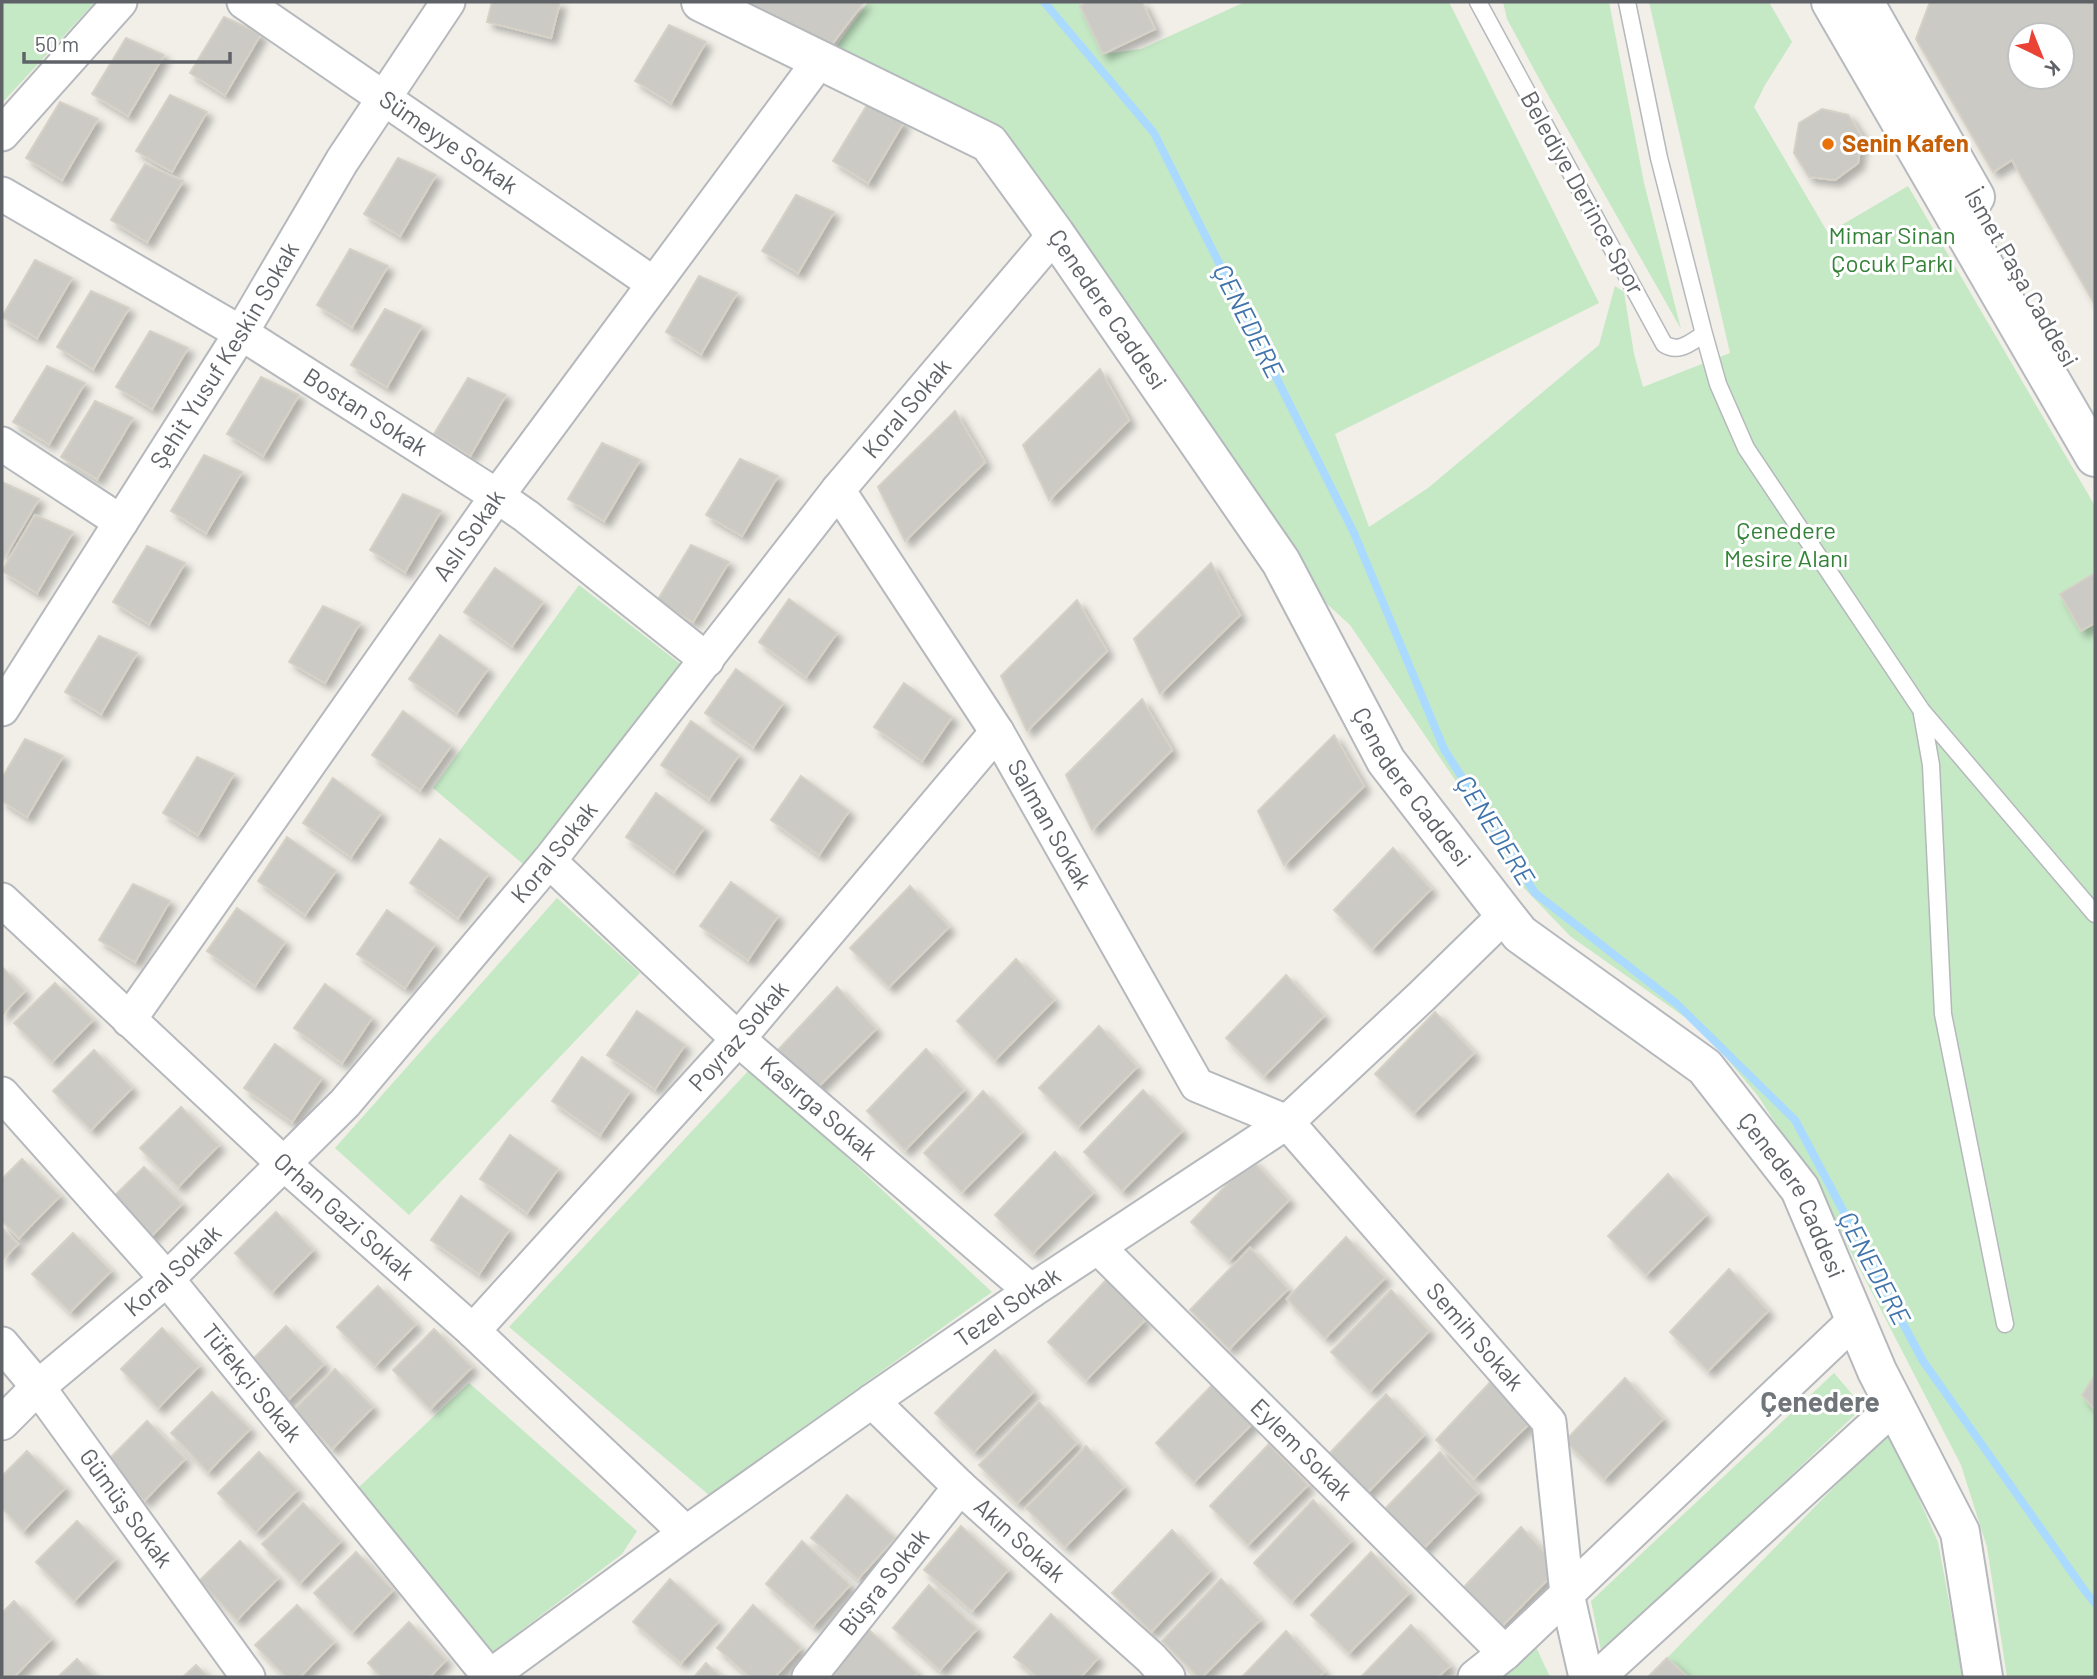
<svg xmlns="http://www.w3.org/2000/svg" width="2097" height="1679" font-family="Barlow,sans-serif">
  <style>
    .green { fill: #c5e8c5 }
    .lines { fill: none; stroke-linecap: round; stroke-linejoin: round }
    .stream { stroke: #aadaff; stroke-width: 8 }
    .building { fill: #cccac5; stroke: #d6d1c6; stroke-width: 2; fill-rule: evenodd; filter: url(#shadow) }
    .service-casing { stroke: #b5b8bc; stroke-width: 19 }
    .minor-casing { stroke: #b5b8bc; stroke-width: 37 }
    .tertiary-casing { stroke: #b5b8bc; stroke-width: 42 }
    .secondary-casing { stroke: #b6babf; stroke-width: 42 }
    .service { stroke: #fff; stroke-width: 16 }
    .minor { stroke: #fff; stroke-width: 33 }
    .tertiary { stroke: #fff; stroke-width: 38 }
    .secondary { stroke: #fff; stroke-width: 38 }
    .food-dot { fill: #e8710a; stroke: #fff; stroke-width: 2.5 }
    .labels { text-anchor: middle; stroke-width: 6; stroke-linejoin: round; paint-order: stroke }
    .street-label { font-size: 24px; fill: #5f6368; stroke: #fff }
    .food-label { font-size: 24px; font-weight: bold; fill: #c56008; stroke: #fff; text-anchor: start }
    .park-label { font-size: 24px; fill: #348238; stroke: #fff }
    .water-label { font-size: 26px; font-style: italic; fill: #4174aa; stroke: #fff }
    .quarter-label { font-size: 28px; font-weight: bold; fill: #70757a; stroke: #fff }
  </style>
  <defs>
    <filter id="shadow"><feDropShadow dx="6" dy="6" stdDeviation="3.5" flood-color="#0004"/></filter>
  </defs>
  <rect width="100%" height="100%" fill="#f1efe8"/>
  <path class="green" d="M 2,2 L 95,2 L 2,103 Z
    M 868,2 L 1082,2 L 1080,6 L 1103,54 L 1141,49 L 1245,2 L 1449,2 L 1599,303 L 1335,434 L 1369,527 L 1428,488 L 1599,345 L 1615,286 L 1624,292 L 1634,354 L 1643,387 L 1730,353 L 1649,2 L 1769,2 L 1792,42 L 1765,85 L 1754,107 L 1828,233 L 1908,186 L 2095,506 L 2095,1677 L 2007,1677 L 1987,1547 L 1961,1465 L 1821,1194 L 1758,1096 L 1703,1030 L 1570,936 L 1522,886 L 1468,799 L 1350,625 L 1281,562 L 989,143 L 825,62 Z
    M 1503,2 L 1609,2 L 1644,183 L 1681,329 L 1543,86 L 1507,19 Z
    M 579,585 L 683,666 L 523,864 L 433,788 Z
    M 557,898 L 640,973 L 409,1215 L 335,1148 Z
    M 751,1068 L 992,1292 L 709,1495 L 509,1327 Z
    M 1834,1373 L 1863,1407 L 1602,1655 L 1591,1601 Z
    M 469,1383 L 637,1531 L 622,1554 L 487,1656 L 357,1489 Z
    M 1889,1431 L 1938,1542 L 1963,1677 L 1688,1677 L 1667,1658 Z
    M 1536,1647 L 1550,1677 L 1501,1677 Z"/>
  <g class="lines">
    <path class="stream" d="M 1044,2 L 1154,133 L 1354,533 L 1444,749 L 1535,893 L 1677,1004 L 1795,1120 L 1923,1361 L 2085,1591 L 2095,1603"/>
  </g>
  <path class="building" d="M 492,2 L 560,2 L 551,38 L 487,22 Z
    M 701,2 L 864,2 L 820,60 Z
    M 1087,2 L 1142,2 L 1155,29 L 1103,54 L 1080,6 Z
    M 1930,2 L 2095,2 L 2095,305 L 2012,160 L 1993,172 L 1916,39 ZM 2020,35 L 2062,35 L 2062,77 L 2020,77 Z
    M 224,17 L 261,34 L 225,95 L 190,73 Z
    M 669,25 L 706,42 L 671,103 L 635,81 Z
    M 126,38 L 164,55 L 128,116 L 92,94 Z
    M 170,95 L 207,112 L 172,172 L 136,151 Z
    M 60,102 L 98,119 L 62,180 L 26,158 Z
    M 867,105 L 904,122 L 868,183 L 833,161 Z
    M 1822,109 L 1848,115 L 1862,136 L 1858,163 L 1835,180 L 1809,177 L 1794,153 L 1799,123 Z
    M 398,158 L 436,175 L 400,236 L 364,214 Z
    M 145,164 L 183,181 L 147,242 L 111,220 Z
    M 796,195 L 834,212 L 798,273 L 762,251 Z
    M 350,249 L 388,266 L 352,327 L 317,305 Z
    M 35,260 L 72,278 L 37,338 L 2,317 Z
    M 699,276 L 737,293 L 701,354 L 666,332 Z
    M 91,291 L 129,308 L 93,369 L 57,347 Z
    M 385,309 L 422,326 L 387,387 L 351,365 Z
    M 150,331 L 188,348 L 152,409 L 116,387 Z
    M 47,366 L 85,383 L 49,444 L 13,422 Z
    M 1100,369 L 1129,420 L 1049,500 L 1023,445 Z
    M 261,377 L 299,395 L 263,456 L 227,434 Z
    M 468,378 L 506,395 L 470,456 L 434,434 Z
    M 95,401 L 133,418 L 97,479 L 61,457 Z
    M 955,411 L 985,462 L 905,541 L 878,487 Z
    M 602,443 L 640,460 L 604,521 L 568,499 Z
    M 204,455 L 242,472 L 206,533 L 171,511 Z
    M 740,459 L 778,476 L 742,536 L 706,515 Z
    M 2,482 L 39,499 L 3,560 L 2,559 Z
    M 403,494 L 441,511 L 405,572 L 370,550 Z
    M 35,515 L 73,532 L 37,593 L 2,571 Z
    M 691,545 L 729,562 L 693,622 L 657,601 Z
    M 147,546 L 185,563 L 149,624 L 113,602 Z
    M 1211,563 L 1240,615 L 1160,694 L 1134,639 Z
    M 495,568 L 543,602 L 512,646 L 464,612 Z
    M 2095,573 L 2095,623 L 2081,631 L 2060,594 Z
    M 789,599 L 837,633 L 806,677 L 759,642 Z
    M 1077,600 L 1107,651 L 1027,731 L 1001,676 Z
    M 323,606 L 360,623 L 325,683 L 289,662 Z
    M 440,635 L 488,669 L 457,713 L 409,679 Z
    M 99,636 L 137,653 L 101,714 L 65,692 Z
    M 736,669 L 783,703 L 753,747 L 705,713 Z
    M 904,683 L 952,717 L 922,761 L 874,727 Z
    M 1142,699 L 1172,750 L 1092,830 L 1066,775 Z
    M 403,711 L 451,746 L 420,790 L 372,755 Z
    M 691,721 L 739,755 L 709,799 L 661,765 Z
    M 1334,735 L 1364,786 L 1284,865 L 1258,811 Z
    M 25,739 L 63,756 L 27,817 L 2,801 L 2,778 Z
    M 197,757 L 234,774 L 198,835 L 163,813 Z
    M 801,776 L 849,811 L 819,855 L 771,820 Z
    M 333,778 L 381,813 L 351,857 L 303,823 Z
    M 656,793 L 704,828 L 674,872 L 626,837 Z
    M 287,837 L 336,871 L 305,915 L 258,881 Z
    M 440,839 L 488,874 L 458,918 L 410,883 Z
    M 1393,848 L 1431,889 L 1372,949 L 1334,910 Z
    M 731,882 L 778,916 L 748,960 L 700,926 Z
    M 133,884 L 170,901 L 135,962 L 99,940 Z
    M 910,886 L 949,927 L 889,987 L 850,948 Z
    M 237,908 L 285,942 L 255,986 L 207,951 Z
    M 387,910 L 435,944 L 405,988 L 357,954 Z
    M 1016,959 L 1054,1000 L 995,1060 L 957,1021 Z
    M 2,967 L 25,991 L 2,1015 Z
    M 1286,975 L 1324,1016 L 1264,1076 L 1226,1038 Z
    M 55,983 L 93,1020 L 52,1062 L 14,1023 Z
    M 325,984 L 372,1018 L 342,1063 L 294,1028 Z
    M 837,987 L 876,1029 L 816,1089 L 778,1050 Z
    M 637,1011 L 685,1045 L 655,1089 L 607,1055 Z
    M 1435,1012 L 1474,1053 L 1414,1113 L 1375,1074 Z
    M 1099,1026 L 1137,1067 L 1078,1127 L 1039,1088 Z
    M 275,1044 L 322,1078 L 292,1122 L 244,1088 Z
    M 926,1049 L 964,1090 L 905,1150 L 867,1111 Z
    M 94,1050 L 132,1088 L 91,1130 L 53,1091 Z
    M 582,1057 L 630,1091 L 600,1135 L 552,1101 Z
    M 1143,1090 L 1182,1131 L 1122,1191 L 1084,1152 Z
    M 983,1091 L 1022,1132 L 962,1192 L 924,1153 Z
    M 181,1107 L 219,1145 L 178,1187 L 140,1148 Z
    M 510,1135 L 558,1169 L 527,1213 L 480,1179 Z
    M 1055,1152 L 1093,1193 L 1033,1253 L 995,1215 Z
    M 22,1159 L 60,1196 L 19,1238 L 2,1221 L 2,1179 Z
    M 1251,1159 L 1289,1200 L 1229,1260 L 1191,1222 Z
    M 144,1167 L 182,1204 L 145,1243 L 106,1204 Z
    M 1668,1174 L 1706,1215 L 1646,1275 L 1608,1236 Z
    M 461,1196 L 509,1230 L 479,1274 L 431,1240 Z
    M 276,1212 L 313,1250 L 272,1292 L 235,1253 Z
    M 2,1228 L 18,1244 L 2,1260 Z
    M 73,1233 L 111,1271 L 70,1312 L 32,1274 Z
    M 1346,1237 L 1385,1278 L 1325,1338 L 1287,1299 Z
    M 1250,1248 L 1288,1289 L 1229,1349 L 1190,1310 Z
    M 1729,1269 L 1768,1311 L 1708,1371 L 1670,1332 Z
    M 1107,1279 L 1145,1320 L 1086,1380 L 1048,1342 Z
    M 378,1286 L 416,1324 L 375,1366 L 337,1327 Z
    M 1391,1290 L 1429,1331 L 1370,1391 L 1331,1352 Z
    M 286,1326 L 324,1364 L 282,1406 L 245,1367 Z
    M 162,1328 L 199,1366 L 158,1408 L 121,1369 Z
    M 434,1329 L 472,1367 L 430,1409 L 393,1370 Z
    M 995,1350 L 1033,1392 L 974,1452 L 935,1413 Z
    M 335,1369 L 373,1407 L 332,1449 L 294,1410 Z
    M 2095,1375 L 2095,1410 L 2082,1395 Z
    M 1495,1377 L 1534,1419 L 1474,1478 L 1436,1440 Z
    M 1625,1378 L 1663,1419 L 1604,1479 L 1565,1441 Z
    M 1216,1381 L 1254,1422 L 1194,1482 L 1156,1443 Z
    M 212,1392 L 250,1429 L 208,1472 L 171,1433 Z
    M 1386,1394 L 1424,1435 L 1365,1495 L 1327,1456 Z
    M 1039,1402 L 1077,1443 L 1017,1503 L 979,1465 Z
    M 147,1421 L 185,1459 L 144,1501 L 106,1462 Z
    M 1269,1444 L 1308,1485 L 1248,1545 L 1210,1506 Z
    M 1086,1446 L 1124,1487 L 1065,1547 L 1026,1508 Z
    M 27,1451 L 65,1488 L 23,1531 L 2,1508 L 2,1476 Z
    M 259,1452 L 297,1490 L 256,1532 L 218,1493 Z
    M 1440,1452 L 1478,1493 L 1419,1553 L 1380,1514 Z
    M 847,1495 L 895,1538 L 858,1579 L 811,1538 Z
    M 1313,1500 L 1351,1541 L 1292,1601 L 1254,1563 Z
    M 303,1503 L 341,1541 L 300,1583 L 262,1544 Z
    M 77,1521 L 115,1559 L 74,1601 L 36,1562 Z
    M 961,1526 L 1008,1570 L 972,1611 L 924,1570 Z
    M 1521,1527 L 1559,1568 L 1500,1628 L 1462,1589 Z
    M 1172,1530 L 1210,1571 L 1151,1632 L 1112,1593 Z
    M 240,1541 L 278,1578 L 237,1620 L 199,1581 Z
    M 802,1541 L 850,1585 L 813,1626 L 766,1584 Z
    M 356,1552 L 393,1590 L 352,1632 L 314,1593 Z
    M 1371,1552 L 1409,1593 L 1349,1653 L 1311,1615 Z
    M 670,1579 L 718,1622 L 681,1663 L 633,1622 Z
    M 1221,1579 L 1260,1620 L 1202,1677 L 1198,1677 L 1162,1641 Z
    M 929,1585 L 977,1629 L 940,1670 L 893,1628 Z
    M 14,1601 L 51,1639 L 14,1677 L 6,1677 L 2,1673 L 2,1613 Z
    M 297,1605 L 334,1642 L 300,1677 L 286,1677 L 255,1645 Z
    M 753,1605 L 801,1648 L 775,1677 L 750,1677 L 717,1648 Z
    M 1051,1614 L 1098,1658 L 1081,1677 L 1037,1677 L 1014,1657 Z
    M 409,1622 L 446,1660 L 430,1677 L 381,1677 L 368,1663 Z
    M 1411,1625 L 1450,1666 L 1438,1677 L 1361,1677 Z
    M 869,1630 L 917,1673 L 913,1677 L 838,1677 L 833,1673 Z
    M 1286,1631 L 1324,1672 L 1319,1677 L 1242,1677 Z
    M 1667,1658 L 1688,1677 L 1648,1677 Z
    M 77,1659 L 95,1677 L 58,1677 Z
    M 706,1663 L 721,1677 L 694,1677 Z
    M 196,1665 L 208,1677 L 183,1677 Z"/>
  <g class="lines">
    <g class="service-casing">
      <path id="service" d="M 1478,2 L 1664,344 C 1679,354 1691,342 1704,334
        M 1627,2 L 1659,158 L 1704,334 L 1718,384 L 1746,448 L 1922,711 L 2095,914
        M 1922,714 L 1931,765 L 1943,1014 L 2005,1324"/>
    </g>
    <g class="minor-casing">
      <g id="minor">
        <path id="s1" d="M 244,2 L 654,284"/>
        <path d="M 2,134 L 120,2"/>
        <path id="s2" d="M 2,194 L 241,333 L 497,496 L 526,516 L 707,660"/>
        <path d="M 2,444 L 121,522"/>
        <path id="s3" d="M 838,490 L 997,732 L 1197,1085 L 1287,1122 L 1549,1422 L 1567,1594 L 1586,1677"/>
        <path id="s4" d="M 2,709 L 241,333 L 342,161 L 448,2"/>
        <path id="s5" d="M 549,861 L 738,1039 L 1031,1291"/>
        <path id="s6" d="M 2,900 L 283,1163 L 473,1331 L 686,1533"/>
        <path id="s7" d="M 129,1020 L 497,496 L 820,60"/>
        <path id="s8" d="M 2,1094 L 167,1279 L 490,1677 L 493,1677"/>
        <path id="s9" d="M 1098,1247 L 1505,1653"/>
        <path id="s10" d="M 473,1331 L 738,1039 L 997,732"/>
        <path id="s11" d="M 2,1344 L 38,1387 L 248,1677"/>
        <path id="s12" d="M 872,1401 L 960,1487 L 1151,1658 L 1168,1677"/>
        <path id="s13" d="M 2,1423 L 38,1387 L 167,1279 L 345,1103 L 549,861 L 838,490 L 1055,234"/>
        <path id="s14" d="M 489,1677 L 686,1533 L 872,1401 L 1031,1291 L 1287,1122 L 1422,996 L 1505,915"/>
        <path id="s15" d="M 809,1677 L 960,1487"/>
        <path d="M 1475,1677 L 1505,1653 L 1855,1320"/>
        <path d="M 1598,1677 L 1895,1406"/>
      </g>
    </g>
    <g class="tertiary-casing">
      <g id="tertiary">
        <path id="s16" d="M 701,2 L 989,143 L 1055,234 L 1281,562 L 1386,761 L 1505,915 L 1520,934 L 1705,1067 L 1800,1189 L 1877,1371 L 1960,1532 L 1983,1677"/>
      </g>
    </g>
    <g class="secondary-casing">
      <path id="secondary" d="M 1831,2 L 2095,457
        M 1864,2 L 1975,197"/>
    </g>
    <use href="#service" class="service"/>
    <use href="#minor" class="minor"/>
    <use href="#tertiary" class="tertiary"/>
    <use href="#secondary" class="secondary"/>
  </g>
  <circle class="food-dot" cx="1828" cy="144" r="7"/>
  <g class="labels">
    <g class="street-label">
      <text dy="8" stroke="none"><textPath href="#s1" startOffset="248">Sümeyye Sokak</textPath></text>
      <text transform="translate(1582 193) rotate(61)" y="8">Belediye Derince Spor</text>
      <text transform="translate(2021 278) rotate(60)" y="8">İsmet Paşa Caddesi</text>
      <text dy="8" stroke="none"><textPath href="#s16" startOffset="525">Çenedere Caddesi</textPath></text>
      <text dy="8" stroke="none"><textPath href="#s4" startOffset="418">Şehit Yusuf Keskin Sokak</textPath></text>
      <text dy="8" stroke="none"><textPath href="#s13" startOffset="1363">Koral Sokak</textPath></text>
      <text dy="8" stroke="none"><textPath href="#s2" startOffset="424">Bostan Sokak</textPath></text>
      <text dy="8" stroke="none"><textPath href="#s7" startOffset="592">Aslı Sokak</textPath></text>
      <text dy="8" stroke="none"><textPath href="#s16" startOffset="1092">Çenedere Caddesi</textPath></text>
      <text dy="8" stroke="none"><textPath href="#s3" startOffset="396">Salman Sokak</textPath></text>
      <text dy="8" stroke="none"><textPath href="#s13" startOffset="796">Koral Sokak</textPath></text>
      <text dy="8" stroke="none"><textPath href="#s10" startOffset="397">Poyraz Sokak</textPath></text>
      <text dy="8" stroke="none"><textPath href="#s5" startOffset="366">Kasırga Sokak</textPath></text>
      <text dy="8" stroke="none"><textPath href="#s16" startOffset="1659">Çenedere Caddesi</textPath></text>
      <text dy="8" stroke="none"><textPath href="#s6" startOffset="466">Orhan Gazi Sokak</textPath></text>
      <text dy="8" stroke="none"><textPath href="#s13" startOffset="229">Koral Sokak</textPath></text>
      <text dy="8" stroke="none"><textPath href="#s14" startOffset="637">Tezel Sokak</textPath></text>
      <text dy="8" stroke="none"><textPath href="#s3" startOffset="1078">Semih Sokak</textPath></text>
      <text dy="8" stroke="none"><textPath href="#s8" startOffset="382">Tüfekçi Sokak</textPath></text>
      <text dy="8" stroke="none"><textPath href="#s9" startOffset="287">Eylem Sokak</textPath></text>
      <text dy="8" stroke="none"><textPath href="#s11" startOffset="206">Gümüş Sokak</textPath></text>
      <text dy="8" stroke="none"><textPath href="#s12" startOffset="203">Akın Sokak</textPath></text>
      <text dy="8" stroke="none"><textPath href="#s15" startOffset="121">Büşra Sokak</textPath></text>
    </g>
    <g class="food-label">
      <text x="1842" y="152">Senin Kafen</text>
    </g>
    <g class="park-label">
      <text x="1892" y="244">Mimar Sinan<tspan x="1892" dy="28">Çocuk Parkı</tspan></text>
      <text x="1786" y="539">Çenedere<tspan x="1786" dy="28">Mesire Alanı</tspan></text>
    </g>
    <g class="water-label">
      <text transform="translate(1248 321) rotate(63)" y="9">ÇENEDERE</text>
      <text transform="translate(1495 830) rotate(58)" y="9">ÇENEDERE</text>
      <text transform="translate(1874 1268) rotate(62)" y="9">ÇENEDERE</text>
    </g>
    <g class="quarter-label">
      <text x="1820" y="1412">Çenedere</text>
    </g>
  </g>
  <rect width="2097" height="1679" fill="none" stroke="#5f6368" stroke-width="7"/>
  <g transform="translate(2041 56) rotate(137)"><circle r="33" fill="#ffffff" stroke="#bfc1c3" stroke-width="2"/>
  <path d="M0-5L12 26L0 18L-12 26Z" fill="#ea4335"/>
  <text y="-10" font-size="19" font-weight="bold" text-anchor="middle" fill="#5f6368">K</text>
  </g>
  <path d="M24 52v10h206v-10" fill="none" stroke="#5f6368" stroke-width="3.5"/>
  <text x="35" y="52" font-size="21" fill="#5f6368" stroke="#ffffff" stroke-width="5" paint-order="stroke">50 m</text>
</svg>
